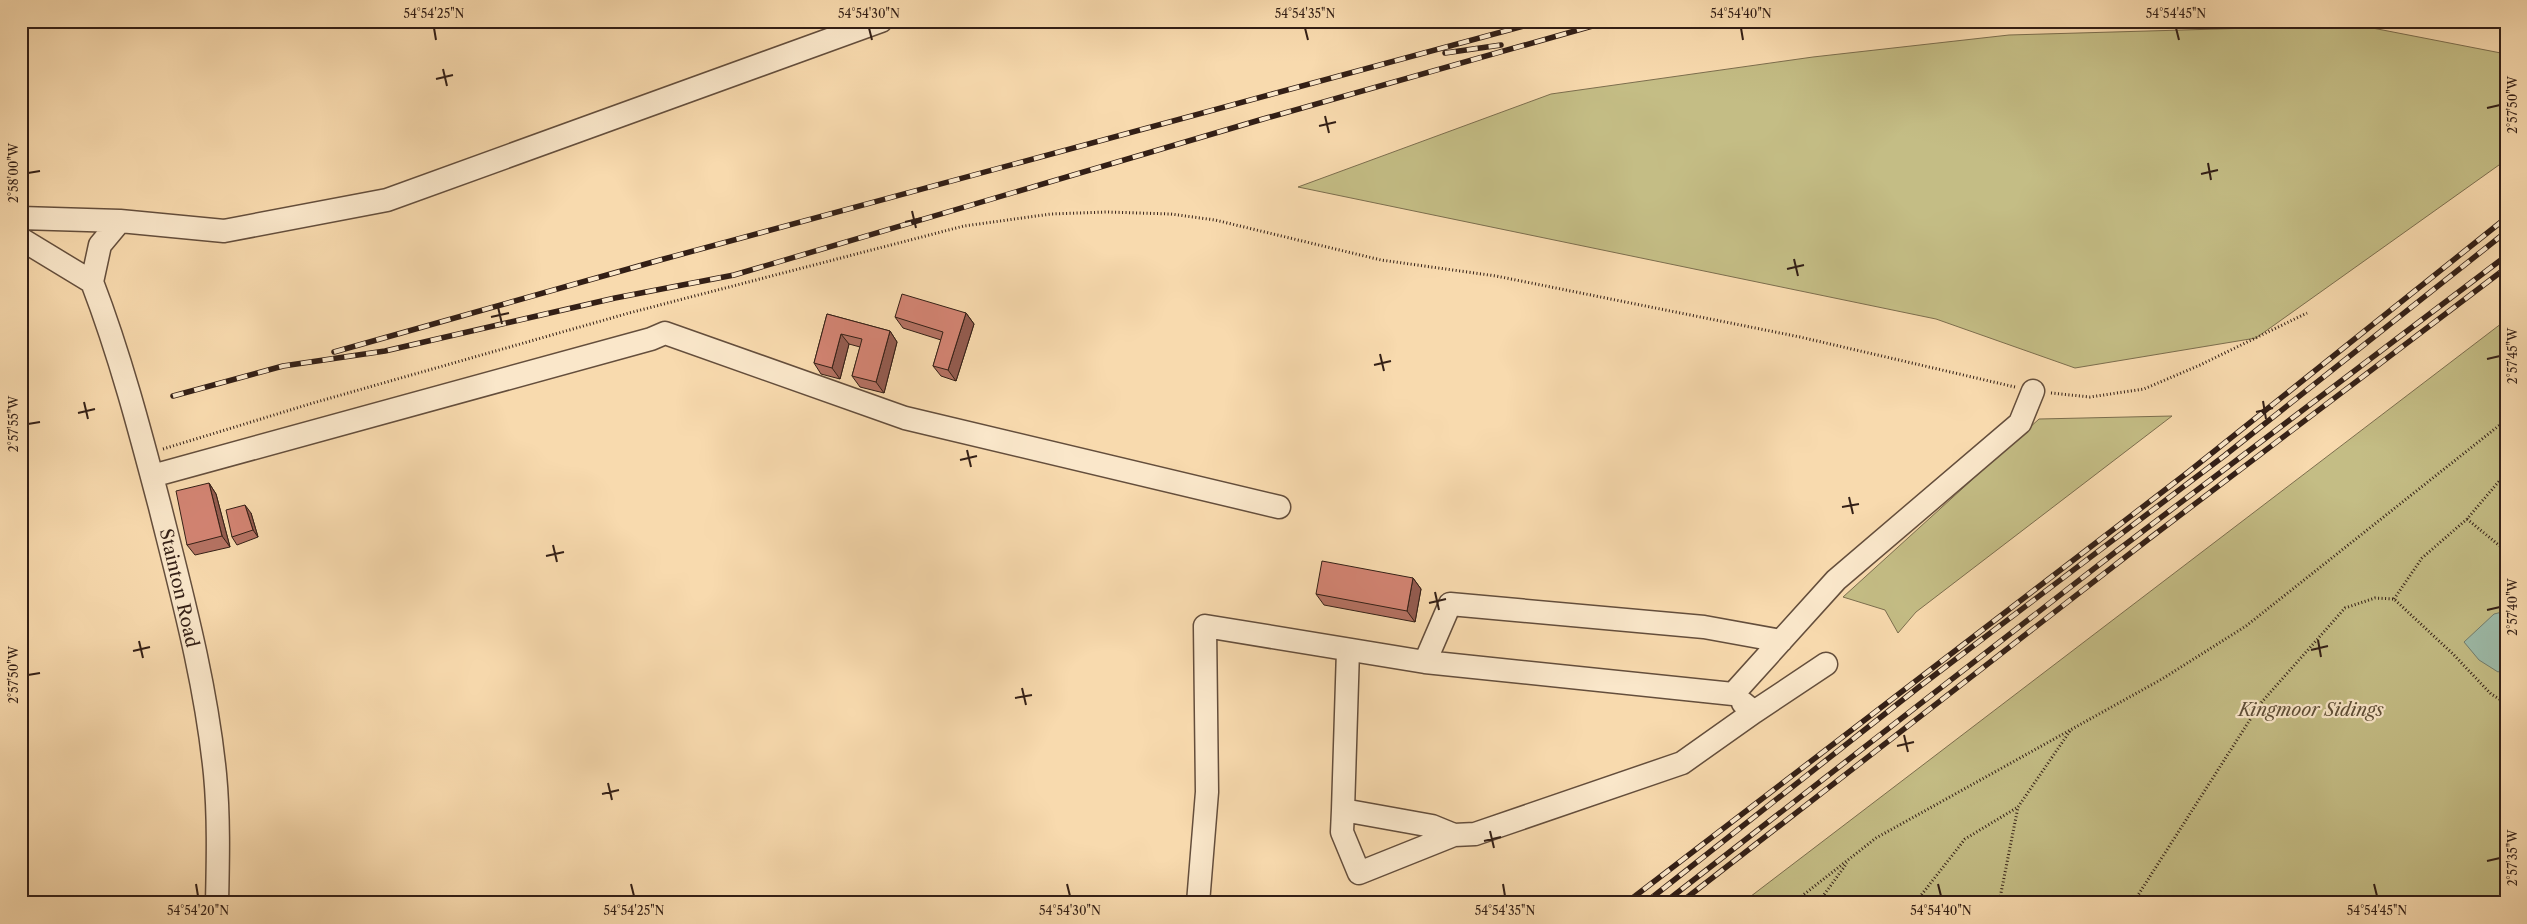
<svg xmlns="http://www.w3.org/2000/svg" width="2527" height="924" font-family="'Libre Caslon Text',serif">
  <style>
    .green { fill: #c4bd85; stroke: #7c6e4e }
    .water { fill: #9dbba9; stroke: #737d6e }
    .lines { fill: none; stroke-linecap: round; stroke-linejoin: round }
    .minor-casing { stroke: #644e3c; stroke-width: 25 }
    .path { stroke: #331f16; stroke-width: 3; stroke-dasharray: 1 2.5; stroke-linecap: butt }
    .minor { stroke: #fae7ca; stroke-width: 22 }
    .rail-casing { stroke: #331f16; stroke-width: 5.5 }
    .rail { stroke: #fae7ca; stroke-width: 4; stroke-dasharray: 11; stroke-linecap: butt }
    .wall { fill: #b57263; stroke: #331f16 }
    .shaded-wall { fill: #945c50; stroke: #331f16 }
    .building { fill: #d38473; stroke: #331f16 }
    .ticks { fill: none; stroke: #331f16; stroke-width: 2 }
    .labels { text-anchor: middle; stroke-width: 4.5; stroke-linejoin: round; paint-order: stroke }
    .street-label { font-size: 18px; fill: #331f16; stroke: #fae7ca }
    .park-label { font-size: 18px; font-style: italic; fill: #5e4e37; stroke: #fae7ca }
    .neatline { fill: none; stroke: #331f16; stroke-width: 2 }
    .ticks-label { font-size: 12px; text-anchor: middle; fill: #331f16 }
  </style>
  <rect width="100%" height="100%" fill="#f8daae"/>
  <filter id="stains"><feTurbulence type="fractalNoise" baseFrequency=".004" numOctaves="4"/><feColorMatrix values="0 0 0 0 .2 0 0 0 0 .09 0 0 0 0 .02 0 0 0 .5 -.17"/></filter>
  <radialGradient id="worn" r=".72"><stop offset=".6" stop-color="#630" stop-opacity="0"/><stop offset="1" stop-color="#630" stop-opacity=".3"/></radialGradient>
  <path class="green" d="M 2357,25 L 2506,54 L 2506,160 L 2256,338 L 2075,368 L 1936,319 L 1298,187 L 1551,94 L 1813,57 L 2009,35 Z
    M 2506,320 L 2506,903 L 1742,903 Z
    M 2172,416 L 1916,612 L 1898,633 L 1885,610 L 1843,597 L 2039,419 Z"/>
  <path class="water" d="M 2506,611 L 2506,668 L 2498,672 L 2479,660 L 2464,642 L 2494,614 Z"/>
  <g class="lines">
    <g class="minor-casing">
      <path id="minor" d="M 21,218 L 120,221
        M 21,239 L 92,282
        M 92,282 L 100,245 L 120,221 L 224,231 L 387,200 L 881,21
        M 92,282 C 120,355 140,431 160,507 C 182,595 206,683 215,774 C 219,816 218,860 217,903
        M 152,476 L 651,339 L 665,333 L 905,418 L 1279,507
        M 1781,641 L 1704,627 L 1450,604 L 1425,662 L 1733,694 L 1836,580 L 2020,423 L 2033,391
        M 1743,703 L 1754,712 L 1826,664
        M 1343,810 L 1432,826 L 1454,835 L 1359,873 L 1342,832 L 1343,810 L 1348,650
        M 1454,835 L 1475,834 L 1682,763 L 1754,712
        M 1198,903 L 1207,792 L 1205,626 L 1425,662"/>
    </g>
    <path class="path" d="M 2051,393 L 2090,397 L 2144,389 L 2200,365 L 2307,313
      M 163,449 L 313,403 L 629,313 L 964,226 L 1051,214 L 1107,212 L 1171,214 L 1215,220 L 1381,260 L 1496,276 L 1800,337 L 2015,387
      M 2467,519 L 2506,551
      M 2394,599 L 2422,558 L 2467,519 L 2506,473
      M 1793,903 L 1876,838 L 2162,679 L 2246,626 L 2506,420
      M 1818,903 L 1847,863
      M 1915,903 L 1965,839 L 2018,807
      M 1999,903 L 2018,807 L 2070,731
      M 2133,903 L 2260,704 L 2345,608 L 2375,598 L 2394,599 L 2453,654 L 2491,694 L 2506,703"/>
    <use href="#minor" class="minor"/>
    <g class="rail-casing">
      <path id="rail" d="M 1445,53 L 1501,45
        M 334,352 L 660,260 L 1542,21
        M 173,396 L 283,366 L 385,351 L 615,298 L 734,275 L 1263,119 L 1610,21
        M 1626,903 L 2187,473 L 2506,218
        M 1645,903 L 1919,687 L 2224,456 L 2506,232
        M 1664,903 L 2118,550 L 2506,256
        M 1680,903 L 2150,538 L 2506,268"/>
    </g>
    <use href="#rail" class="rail"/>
  </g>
  <path class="wall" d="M 966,313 L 974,324 L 956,381 L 941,376 L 933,366 L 941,340 L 903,328 L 895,317 Z
    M 827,314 L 890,331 L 897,342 L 884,393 L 860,387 L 852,376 L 860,347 L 849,344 L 840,379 L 821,374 L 814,363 Z
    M 209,483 L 216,494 L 230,547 L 195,555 L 187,545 Z
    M 251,513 L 258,537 L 237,545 L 232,537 Z
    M 1413,578 L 1421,589 L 1415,622 L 1324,605 L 1316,594 Z"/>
  <path class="shaded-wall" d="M 966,313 L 974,324 L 956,381 L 948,370 Z
    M 890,331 L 897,342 L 884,393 L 876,382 Z
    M 841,334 L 849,344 L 840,379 L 832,368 Z
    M 209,483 L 216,494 L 230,547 L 222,536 Z
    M 245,505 L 251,513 L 258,537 L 253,530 Z
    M 1413,578 L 1421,589 L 1415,622 L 1407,611 Z"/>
  <path class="building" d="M 902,294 L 966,313 L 948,370 L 933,366 L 943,332 L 895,317 Z
    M 827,314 L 890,331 L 876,382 L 852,376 L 862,339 L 841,334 L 832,368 L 814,363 Z
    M 209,483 L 222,536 L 187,545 L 176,491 Z
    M 245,505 L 253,530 L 232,537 L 226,510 Z
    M 1322,561 L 1413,578 L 1407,611 L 1316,594 Z"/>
  <path class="ticks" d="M 434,28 L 436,40M 869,28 L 872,40M 1305,28 L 1308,40M 1741,28 L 1743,40M 2176,28 L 2179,40M 443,69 L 447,86M 436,79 L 453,75M 2487,108 L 2500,105M 1325,116 L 1329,133M 1319,126 L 1336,122M 2208,163 L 2211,180M 28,173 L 40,171M 2201,174 L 2218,170M 912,211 L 916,228M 905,222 L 922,218M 1794,259 L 1798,276M 1787,269 L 1804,265M 498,307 L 502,324M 491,317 L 509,313M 1380,354 L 1384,371M 2487,359 L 2500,356M 1374,365 L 1391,361M 2263,401 L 2266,419M 84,402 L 88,419M 2256,412 L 2273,408M 78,413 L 95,409M 28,424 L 40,422M 967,450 L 971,467M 960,460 L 977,456M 1849,497 L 1853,514M 1842,507 L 1859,504M 553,545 L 557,562M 546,556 L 564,552M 1435,592 L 1439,610M 1429,603 L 1446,599M 2487,610 L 2500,607M 2318,640 L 2321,657M 139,641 L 143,658M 2311,650 L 2328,646M 133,651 L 150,647M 28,675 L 40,673M 1022,688 L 1026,705M 1015,698 L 1032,695M 1904,735 L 1908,752M 1897,746 L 1914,742M 608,783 L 612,800M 602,794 L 619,790M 1490,831 L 1494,848M 1484,841 L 1501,837M 2487,861 L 2500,858M 196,884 L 198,896M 631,884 L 634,896M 1067,884 L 1070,896M 1503,884 L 1505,896M 1938,884 L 1941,896M 2374,884 L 2377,896"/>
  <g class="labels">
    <g class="street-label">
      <text transform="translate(179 588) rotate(77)" y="6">Stainton Road</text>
    </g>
    <g class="park-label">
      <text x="2311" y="716">Kingmoor Sidings</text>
    </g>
  </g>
  <rect width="2527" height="924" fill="none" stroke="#f8daae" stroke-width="55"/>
  <rect x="28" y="28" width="2472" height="868" class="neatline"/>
  <g class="ticks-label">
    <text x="434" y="18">54°54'25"N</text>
    <text x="869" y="18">54°54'30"N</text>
    <text x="1305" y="18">54°54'35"N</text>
    <text x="1741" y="18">54°54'40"N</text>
    <text x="2176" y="18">54°54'45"N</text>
    <text transform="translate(2513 105) rotate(-90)" y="4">2°57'50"W</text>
    <text transform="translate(14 173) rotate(-90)" y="4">2°58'00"W</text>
    <text transform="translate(2513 356) rotate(-90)" y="4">2°57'45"W</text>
    <text transform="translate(14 424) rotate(-90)" y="4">2°57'55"W</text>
    <text transform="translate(2513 607) rotate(-90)" y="4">2°57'40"W</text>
    <text transform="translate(14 675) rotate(-90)" y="4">2°57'50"W</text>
    <text transform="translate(2513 858) rotate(-90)" y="4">2°57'35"W</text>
    <text x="198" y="915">54°54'20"N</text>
    <text x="634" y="915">54°54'25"N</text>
    <text x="1070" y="915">54°54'30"N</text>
    <text x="1505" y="915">54°54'35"N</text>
    <text x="1941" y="915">54°54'40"N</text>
    <text x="2377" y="915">54°54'45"N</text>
  </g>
  <rect width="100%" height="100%" filter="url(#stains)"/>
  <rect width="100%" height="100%" fill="url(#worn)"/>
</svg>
